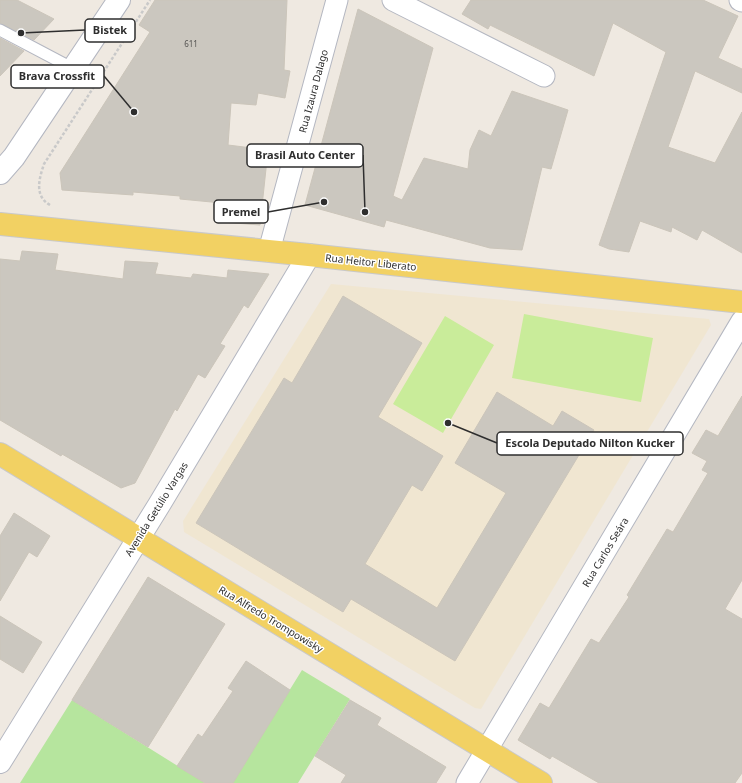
<svg xmlns="http://www.w3.org/2000/svg" width="742" height="783" font-family="'Noto Sans',sans-serif">
  <style>
    .education { fill: #f0e6d1 }
    .green { fill: #b6e59e }
    .pitch { fill: #c9ec9a }
    .building { fill: #cbc7bf; stroke: #cbc5ba }
    .lines { fill: none; stroke-linecap: round; stroke-linejoin: round }
    .service-casing { stroke: #b4b7c1; stroke-width: 13 }
    .minor-casing { stroke: #b4b7c1; stroke-width: 23 }
    .tertiary-casing { stroke: #b4b7c1; stroke-width: 24 }
    .secondary-casing { stroke: #b4b7c1; stroke-width: 24 }
    .primary-casing { stroke: #c9c9c9; stroke-width: 24 }
    .path { stroke: #c9c9c9; stroke-width: 2.5; stroke-dasharray: 3 2; stroke-linecap: butt }
    .service { stroke: #fff; stroke-width: 11 }
    .minor { stroke: #fff; stroke-width: 21 }
    .tertiary { stroke: #fff; stroke-width: 22 }
    .secondary { stroke: #fff; stroke-width: 22 }
    .primary { stroke: #f2d163; stroke-width: 22 }
    .labels { text-anchor: middle; stroke-width: 3; stroke-linejoin: round; paint-order: stroke }
    .number-label { font-size: 8px; fill: #555452 }
    .street-label { font-size: 10px; fill: #2e2e2e; stroke: #fff }
    .leader { fill: none; stroke: #2e2e2e; stroke-width: 1.5 }
    .callout-dot { fill: #2e2e2e; stroke: #fff; stroke-width: 1.5 }
    .callout { fill: #fff; stroke: #2e2e2e; stroke-width: 1.5 }
    .callout-label { font-size: 11px; text-anchor: middle; font-weight: bold; fill: #2e2e2e }
  </style>
  <rect width="100%" height="100%" fill="#efe9e1"/>
  <path class="education" d="M 331,284 L 709,319 L 711,325 L 481,709 L 475,708 L 184,532 L 183,521 Z"/>
  <path class="green" d="M 302,670 L 350,699 L 298,783 L 232,783 Z
    M 72,700 L 205,783 L 20,783 Z"/>
  <path class="pitch" d="M 524,314 L 653,338 L 641,402 L 512,378 Z
    M 445,316 L 494,345 L 443,433 L 393,404 Z"/>
  <path class="building" d="M 0,0 L 17,0 L 54,19 L 34,40 L 0,23 Z
    M 155,0 L 287,0 L 284,70 L 290,71 L 285,98 L 258,93 L 256,105 L 231,103 L 228,145 L 268,150 L 260,225 L 221,222 L 222,203 L 180,199 L 180,196 L 133,192 L 133,195 L 62,190 L 60,173 L 150,32 L 139,25 Z
    M 471,0 L 703,0 L 738,16 L 718,58 L 742,69 L 742,93 L 695,71 L 668,147 L 715,163 L 742,112 L 742,253 L 702,230 L 697,240 L 672,227 L 671,232 L 640,221 L 629,252 L 609,249 L 599,245 L 666,52 L 613,23 L 594,76 L 490,25 L 488,29 L 462,14 Z
    M 358,9 L 433,48 L 393,196 L 402,200 L 424,158 L 468,169 L 470,150 L 479,130 L 491,136 L 512,91 L 568,110 L 551,169 L 542,167 L 522,250 L 490,248 L 386,220 L 384,227 L 305,205 Z
    M 0,38 L 24,51 L 0,76 Z
    M 22,251 L 58,254 L 55,270 L 123,279 L 125,261 L 158,263 L 155,274 L 191,278 L 193,274 L 227,278 L 228,270 L 269,274 L 248,308 L 244,305 L 220,344 L 225,346 L 205,378 L 198,374 L 177,411 L 175,409 L 135,483 L 121,488 L 62,454 L 61,456 L 0,420 L 0,259 L 20,261 Z
    M 343,296 L 422,343 L 378,417 L 443,456 L 422,491 L 412,485 L 365,564 L 437,608 L 506,493 L 455,463 L 497,392 L 553,426 L 562,411 L 594,430 L 455,661 L 351,599 L 343,612 L 196,523 L 284,378 L 292,383 Z
    M 742,396 L 742,580 L 725,609 L 742,619 L 742,773 L 735,783 L 599,783 L 552,756 L 550,759 L 518,740 L 540,703 L 549,708 L 591,639 L 599,643 L 629,597 L 627,595 L 667,529 L 673,532 L 708,473 L 702,470 L 707,461 L 692,453 L 706,430 L 718,436 Z
    M 14,513 L 50,536 L 37,557 L 29,552 L 0,601 L 0,536 Z
    M 148,577 L 225,624 L 148,747 L 72,700 Z
    M 0,616 L 42,642 L 23,673 L 0,659 Z
    M 246,661 L 290,690 L 233,783 L 205,783 L 177,766 L 198,734 L 202,737 L 233,691 L 228,688 Z
    M 350,700 L 381,718 L 377,725 L 446,767 L 436,783 L 341,783 L 346,775 L 315,756 Z"/>
  <g class="lines">
    <g class="service-casing">
      <path id="service" d="M 0,30 L 72,68"/>
    </g>
    <g class="minor-casing">
      <path id="minor" d="M 393,0 L 544,76
        M 740,0 L 742,1
        M 269,251 L 337,0
        M 467,783 L 742,321"/>
    </g>
    <g class="tertiary-casing">
      <path id="tertiary" d="M 0,762 L 159,505 L 309,255"/>
    </g>
    <g class="secondary-casing">
      <path id="secondary" d="M 0,173 L 14,157 L 119,0"/>
    </g>
    <g class="primary-casing">
      <path id="primary" d="M 0,224 L 309,255 L 742,302
        M 0,454 L 541,783"/>
    </g>
    <path class="path" d="M 50,205 C 34,196 39,179 44,164 L 150,0"/>
    <use href="#service" class="service"/>
    <use href="#minor" class="minor"/>
    <use href="#tertiary" class="tertiary"/>
    <use href="#secondary" class="secondary"/>
    <use href="#primary" class="primary"/>
  </g>
  <g class="labels">
    <g class="number-label">
      <text x="191" y="47">611</text>
    </g>
    <g class="street-label">
      <text transform="translate(313 91) rotate(-75)" y="4">Rua Izaura Dalago</text>
      <text transform="translate(371 262) rotate(6)" y="4">Rua Heitor Liberato</text>
      <text transform="translate(156 509) rotate(-58)" y="4">Avenida Getúlio Vargas</text>
      <text transform="translate(605 552) rotate(-59)" y="4">Rua Carlos Seára</text>
      <text transform="translate(271 619) rotate(31)" y="4">Rua Alfredo Trompowisky</text>
    </g>
  </g>
  <path class="leader" d="M21 33L85 30M134 112L104 76M365 212L363 155M324 202L268 212M448 423L497 443"/>
  <g class="callout-dot">
    <circle cx="21" cy="33" r="4"/>
    <circle cx="134" cy="112" r="4"/>
    <circle cx="365" cy="212" r="4"/>
    <circle cx="324" cy="202" r="4"/>
    <circle cx="448" cy="423" r="4"/>
  </g>
  <g class="callout">
    <rect x="85" y="19" width="50" height="23" rx="4"/>
    <rect x="11" y="65" width="93" height="23" rx="4"/>
    <rect x="247" y="144" width="116" height="23" rx="4"/>
    <rect x="214" y="200" width="54" height="23" rx="4"/>
    <rect x="497" y="432" width="186" height="23" rx="4"/>
  </g>
  <g class="callout-label">
    <text x="110" y="34">Bistek</text>
    <text x="57" y="80">Brava Crossfit</text>
    <text x="305" y="159">Brasil Auto Center</text>
    <text x="241" y="216">Premel</text>
    <text x="590" y="447">Escola Deputado Nilton Kucker</text>
  </g>
</svg>
